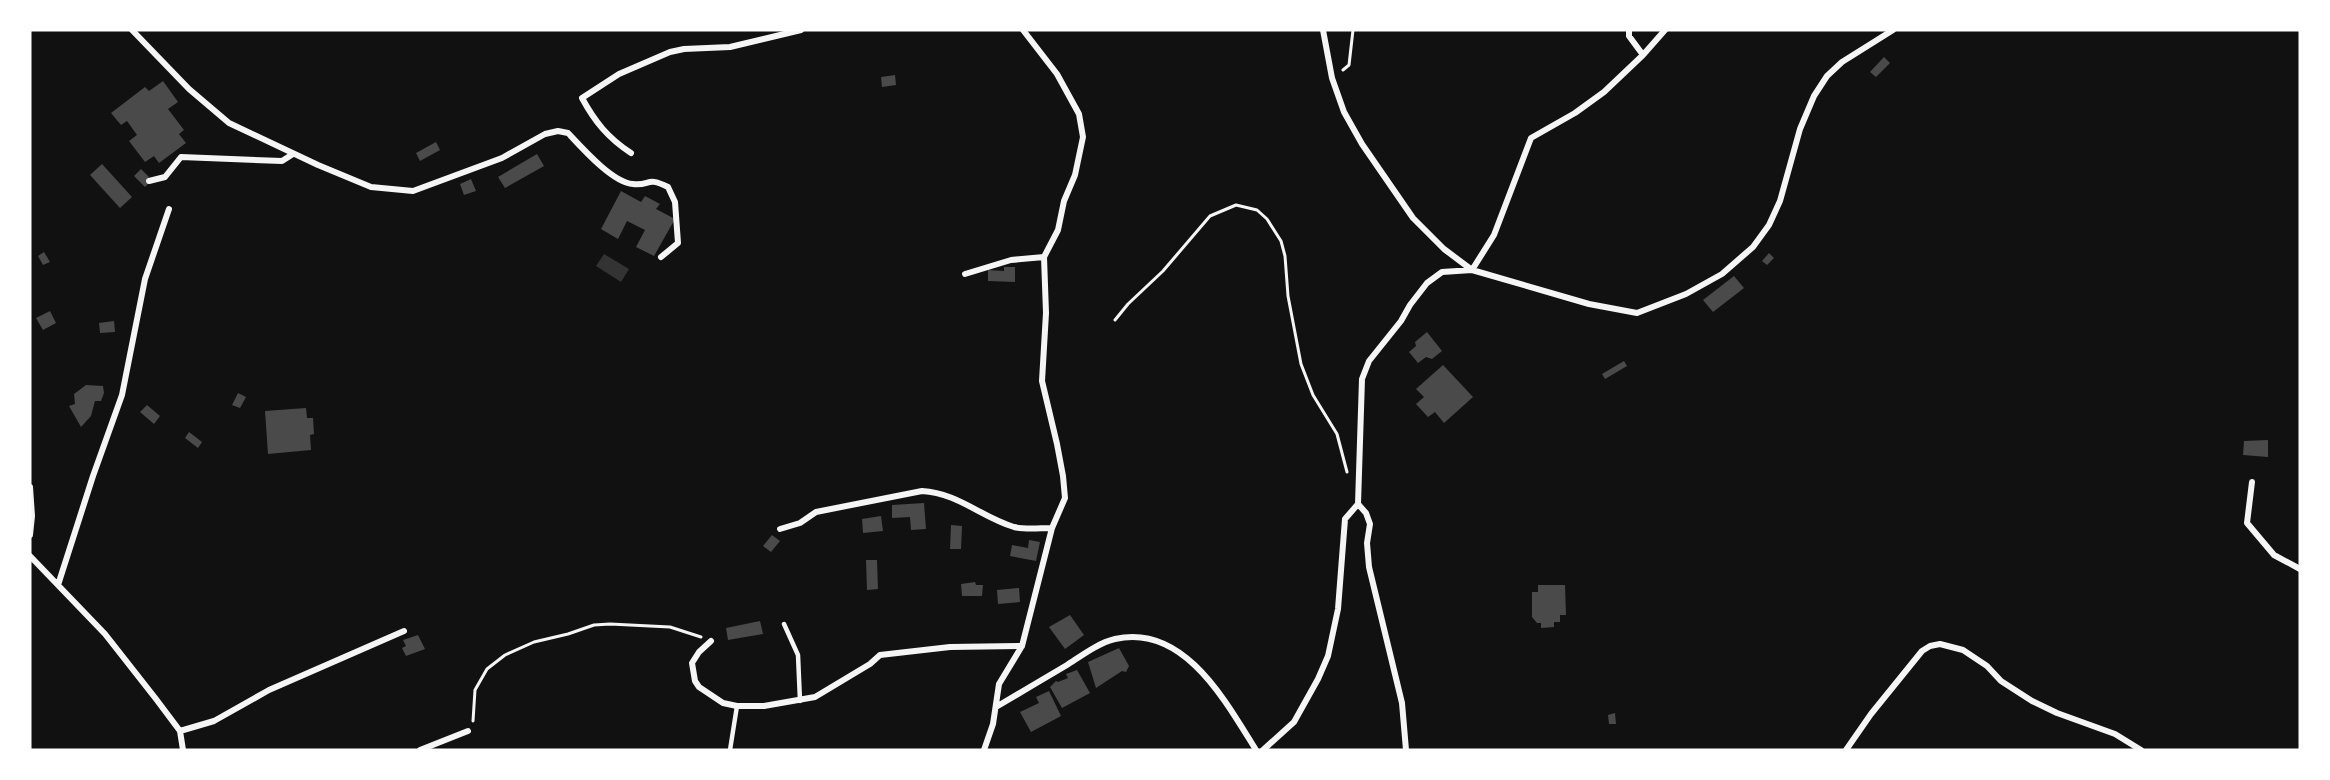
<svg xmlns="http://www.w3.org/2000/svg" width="2330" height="780" font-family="'Nunito Sans',sans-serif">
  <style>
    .water { fill: #333 }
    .building { fill: #4a4a4a }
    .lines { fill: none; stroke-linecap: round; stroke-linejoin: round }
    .path { stroke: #f5f5f5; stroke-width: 3 }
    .service { stroke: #f5f5f5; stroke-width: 4.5 }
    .minor { stroke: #f5f5f5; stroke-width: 6 }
  </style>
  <rect width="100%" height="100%" fill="#111"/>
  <path class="water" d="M 604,254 L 629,269 L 621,282 L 596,266 Z"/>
  <path class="building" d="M 1884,57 L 1890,63 L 1876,77 L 1870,72 Z
    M 895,75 L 896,85 L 882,87 L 881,77 Z
    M 163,81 L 178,102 L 168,109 L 184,130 L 179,134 L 186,143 L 159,163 L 154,156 L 145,162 L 129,141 L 137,135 L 127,121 L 121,125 L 111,113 L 145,87 L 149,91 Z
    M 436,142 L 440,150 L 420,161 L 416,153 Z
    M 537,154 L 544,166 L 505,188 L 498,177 Z
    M 102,164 L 132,197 L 120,208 L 90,175 Z
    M 141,169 L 149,177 L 146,180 L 149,183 L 145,187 L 134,176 Z
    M 471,179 L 476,191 L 464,195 L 460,184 Z
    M 621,191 L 641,202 L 645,196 L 660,204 L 656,209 L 675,219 L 654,256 L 636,247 L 645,230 L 627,221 L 618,239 L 601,229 Z
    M 44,252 L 50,262 L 43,265 L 38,256 Z
    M 1769,253 L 1774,258 L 1767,265 L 1762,261 Z
    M 1004,267 L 1015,267 L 1015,282 L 988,281 L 988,270 L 1004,271 Z
    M 1734,276 L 1744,288 L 1713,312 L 1703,300 Z
    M 50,311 L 56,323 L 43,330 L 36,318 Z
    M 114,321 L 115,332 L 100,333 L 99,323 Z
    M 1427,332 L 1442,351 L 1432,359 L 1426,357 L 1418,363 L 1409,352 L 1416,346 L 1415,342 Z
    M 1624,361 L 1627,366 L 1605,379 L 1602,374 Z
    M 1443,365 L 1473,397 L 1444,423 L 1435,412 L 1428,417 L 1416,404 L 1424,397 L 1416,389 Z
    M 86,385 L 103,386 L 104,393 L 101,401 L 95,401 L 91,416 L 81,427 L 69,406 L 75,404 L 74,394 Z
    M 238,393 L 246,397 L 240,408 L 232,405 Z
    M 147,405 L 160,416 L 154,424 L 140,412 Z
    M 306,408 L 307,418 L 313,418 L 314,434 L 310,435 L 311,450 L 268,454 L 265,411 Z
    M 189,432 L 202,442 L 198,448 L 185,438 Z
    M 2268,440 L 2268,457 L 2243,455 L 2244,441 Z
    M 924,503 L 926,529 L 911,530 L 910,517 L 892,518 L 892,505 Z
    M 881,516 L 883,531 L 863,533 L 862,519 Z
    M 951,525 L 962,526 L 961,549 L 950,549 Z
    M 772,535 L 780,541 L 771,552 L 763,546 Z
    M 1029,540 L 1040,542 L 1036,561 L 1010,556 L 1012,545 L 1028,548 Z
    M 866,560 L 877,560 L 878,589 L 867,590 Z
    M 975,582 L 976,585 L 983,585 L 982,596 L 962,596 L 961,584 Z
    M 1538,585 L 1565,585 L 1566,615 L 1560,615 L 1560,622 L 1554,622 L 1554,627 L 1541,628 L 1541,623 L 1537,623 L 1532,617 L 1532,592 L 1538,592 Z
    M 1019,588 L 1020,602 L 998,604 L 997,590 Z
    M 1070,615 L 1084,635 L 1065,649 L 1049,627 Z
    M 760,621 L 763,634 L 728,640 L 726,628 Z
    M 418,635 L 425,649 L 406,656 L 402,648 L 406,646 L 403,640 Z
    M 1119,648 L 1129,666 L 1126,672 L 1122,671 L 1096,688 L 1088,662 Z
    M 1077,670 L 1090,693 L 1062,708 L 1050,687 L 1056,681 L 1058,682 L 1068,678 L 1066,674 Z
    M 1049,691 L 1061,716 L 1031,732 L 1020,712 L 1039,703 L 1036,697 Z
    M 1615,713 L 1616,724 L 1609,724 L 1608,715 Z"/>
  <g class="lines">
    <path class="path" d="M 1343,70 L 1349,65 L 1353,30
      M 1115,320 L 1128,304 L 1163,271 L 1210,216 L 1236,205 L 1257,210 L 1267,219 L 1281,241 L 1285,256 L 1288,296 L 1301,364 L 1313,395 L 1337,434 L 1347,472
      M 473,721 L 475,690 L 487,669 L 505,655 L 534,642 L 568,634 L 594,625 L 610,624 L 670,627 L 701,637"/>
    <path class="service" d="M 784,624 L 798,655 L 800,701
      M 730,750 L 737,706"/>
    <path class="minor" d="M 132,30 L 189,89 L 229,123 L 318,165 L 371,187 L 413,191 L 502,158 L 545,134 L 558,131 L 568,133 C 582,148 613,183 633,184 C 651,186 646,176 668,187 L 675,202 L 678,243 L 661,257
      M 1323,30 L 1332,78 L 1344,112 L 1362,144 L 1413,218 L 1444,249 L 1472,270 L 1494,235 L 1531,138 L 1575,113 L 1604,92 L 1643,55 L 1629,36 L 1629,30
      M 1643,55 L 1665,30
      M 631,153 C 608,138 595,122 582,98 L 619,74 L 670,52 L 684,49 L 730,47 L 801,30
      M 149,181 L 165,177 L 181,157 L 282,161 L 293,154
      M 965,274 L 1011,260 L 1044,257
      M 2252,482 L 2247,523 L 2274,555 L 2300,569
      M 30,487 L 32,516 L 30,535
      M 1358,504 L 1366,513 L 1370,524 L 1367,543 L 1369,567 L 1402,703 L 1406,750
      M 780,529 L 800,523 L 816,512 L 922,491 C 958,493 981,517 1014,527 C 1025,530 1040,528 1052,528
      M 30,556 L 105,634 L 156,699 L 180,731 L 183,750
      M 58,585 L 93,476 L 122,395 L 145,279 L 169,209
      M 711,641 L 699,652 L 692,663 L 695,681 L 699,687 L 723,703 L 737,706 L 764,706 L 815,697 L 870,664 L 880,655 L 950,647 L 1022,646
      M 996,707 C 1020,693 1043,679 1067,665 C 1081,656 1098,643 1115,639 C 1184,623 1226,702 1256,750
      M 180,731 L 214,721 L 269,690 L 404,631
      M 420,750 L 468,731
      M 984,750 L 993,724 L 999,684 L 1022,646 L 1052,528 L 1065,498 L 1063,476 L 1057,444 L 1042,381 L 1046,313 L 1044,257 L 1058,230 L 1064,201 L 1075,175 L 1083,137 L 1079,114 L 1057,74 L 1023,30
      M 1263,750 L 1294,722 L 1318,679 L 1328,656 L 1338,609 L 1345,519 L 1358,504 L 1362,379 L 1369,361 L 1401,321 L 1410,305 L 1427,283 L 1442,272 L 1472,270 L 1589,304 L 1637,313 L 1686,294 L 1722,274 L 1753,247 L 1769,225 L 1780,201 L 1800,129 L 1814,96 L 1827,76 L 1842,62 L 1893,30
      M 1846,750 L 1871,714 L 1922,651 L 1930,646 L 1940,644 L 1963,650 L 1987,666 L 2001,681 L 2032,701 L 2057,713 L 2115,734 L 2141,750"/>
  </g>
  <rect width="2330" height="780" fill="none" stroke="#ffffff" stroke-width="63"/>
</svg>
